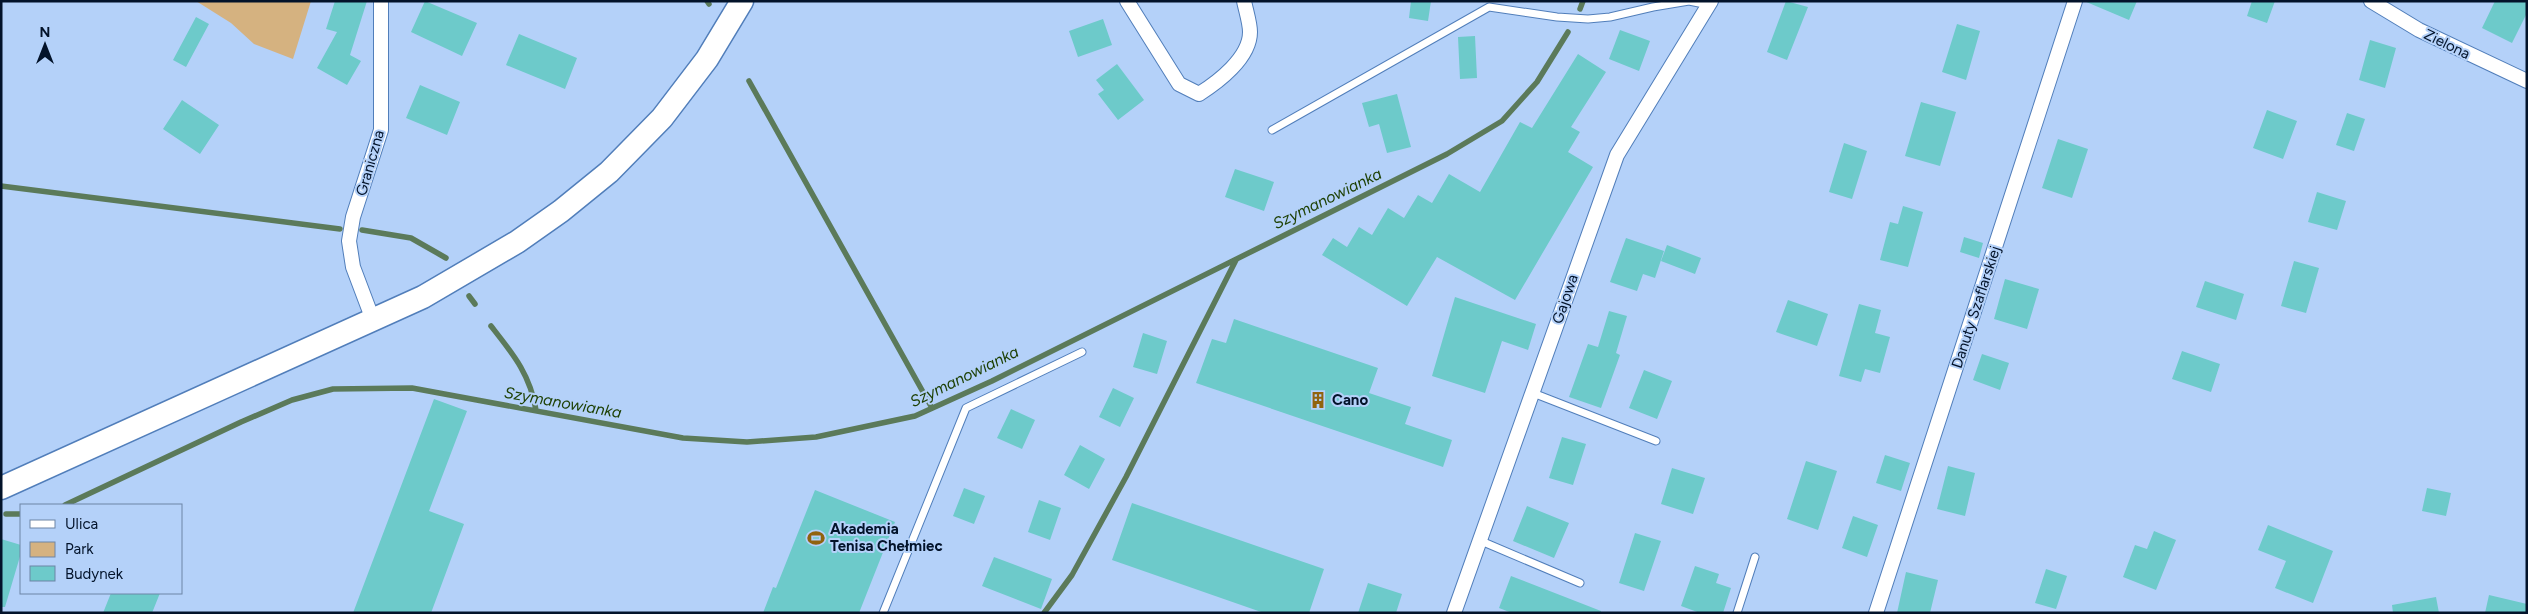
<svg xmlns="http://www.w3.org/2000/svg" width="2528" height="614" font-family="Figtree,sans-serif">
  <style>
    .green { fill: #d5b280 }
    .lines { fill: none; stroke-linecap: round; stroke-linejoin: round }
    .stream { stroke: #5b7a5a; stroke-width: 5.5 }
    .building { fill: #6dcaca }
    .service-casing { stroke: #517eba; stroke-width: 9 }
    .minor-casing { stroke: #517eba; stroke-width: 16 }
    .primary-casing { stroke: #517eba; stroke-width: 25 }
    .service { stroke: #fff; stroke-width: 7 }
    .minor { stroke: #fff; stroke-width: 14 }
    .primary { stroke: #fff; stroke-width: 22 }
    .labels { text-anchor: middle; stroke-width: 4; stroke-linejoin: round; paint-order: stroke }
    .street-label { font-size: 15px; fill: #03132a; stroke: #b4d1f9 }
    .poi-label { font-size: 15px; font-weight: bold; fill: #03132a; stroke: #b4d1f9; text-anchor: start }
    .water-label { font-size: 16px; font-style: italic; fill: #1e4105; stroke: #b4d1f9 }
  </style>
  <rect width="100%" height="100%" fill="#b4d1f9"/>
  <path class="green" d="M 196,1 L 311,1 L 293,59 L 254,44 L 231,23 Z"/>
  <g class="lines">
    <path class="stream" d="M 707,1 L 709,4
      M 1580,9 L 1583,1
      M 749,81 L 932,408
      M 1,186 L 340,229
      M 362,230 L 411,238 L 446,258
      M 469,296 L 475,304
      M 491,326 C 513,354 530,374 536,410
      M 65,505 L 241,422 L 292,400 L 333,389 L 412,388 L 683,438 L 747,442 L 816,437 L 915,416 L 992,381 L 1447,154 L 1502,121 L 1537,82 L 1568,32
      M 6,514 L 21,514
      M 1044,613 L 1072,575 L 1126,477 L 1236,260"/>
  </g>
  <path class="building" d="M 335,1 L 367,1 L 350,55 L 361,61 L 347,85 L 317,68 L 337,32 L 326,29 Z
    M 425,1 L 477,23 L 462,56 L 411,32 Z
    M 1411,1 L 1431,1 L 1428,21 L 1409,18 Z
    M 1786,1 L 1808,7 L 1787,60 L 1767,52 Z
    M 2084,1 L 2137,1 L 2129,20 Z
    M 2252,1 L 2275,1 L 2267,23 L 2247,16 Z
    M 2495,1 L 2527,1 L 2527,13 L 2512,43 L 2482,28 Z
    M 196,17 L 209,24 L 186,67 L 173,60 Z
    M 1103,19 L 1112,45 L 1078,57 L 1069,31 Z
    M 1957,24 L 1980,31 L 1966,80 L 1942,72 Z
    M 1620,30 L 1650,41 L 1639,71 L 1609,59 Z
    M 519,34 L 577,58 L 565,89 L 506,65 Z
    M 1475,36 L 1477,78 L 1460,79 L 1458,37 Z
    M 2370,40 L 2396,48 L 2385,88 L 2359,80 Z
    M 1578,54 L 1606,72 L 1571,127 L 1580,132 L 1568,152 L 1593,167 L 1515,300 L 1437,257 L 1407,306 L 1322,255 L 1333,238 L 1347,247 L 1359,227 L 1372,235 L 1388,208 L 1404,218 L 1418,195 L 1432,203 L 1449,174 L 1480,192 L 1520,122 L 1532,128 Z
    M 1117,64 L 1144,100 L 1118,120 L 1098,94 L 1104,90 L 1096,80 Z
    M 420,85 L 460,102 L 447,135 L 406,118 Z
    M 1397,94 L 1411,147 L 1387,153 L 1379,124 L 1369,127 L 1362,103 Z
    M 182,100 L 219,125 L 200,154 L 163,129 Z
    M 1921,102 L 1956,112 L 1940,166 L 1905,156 Z
    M 2267,110 L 2297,121 L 2283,159 L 2253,148 Z
    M 2347,113 L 2365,119 L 2354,151 L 2336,145 Z
    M 2058,139 L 2088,149 L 2072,198 L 2042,188 Z
    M 1844,143 L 1867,151 L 1852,199 L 1829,192 Z
    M 1235,169 L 1274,182 L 1264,211 L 1225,197 Z
    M 2317,192 L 2346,201 L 2337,230 L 2308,222 Z
    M 1903,206 L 1923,212 L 1908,267 L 1880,260 L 1890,222 L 1898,224 Z
    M 1964,237 L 1983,243 L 1979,258 L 1960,252 Z
    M 1626,238 L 1664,251 L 1655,278 L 1643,274 L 1637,291 L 1610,282 Z
    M 1667,245 L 1701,258 L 1695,274 L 1661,261 Z
    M 2294,261 L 2319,268 L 2306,313 L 2281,306 Z
    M 2005,279 L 2039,289 L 2027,329 L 1994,319 Z
    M 2205,281 L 2244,294 L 2236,320 L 2196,307 Z
    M 1455,297 L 1536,324 L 1528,350 L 1502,341 L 1485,393 L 1432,376 Z
    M 1788,300 L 1828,314 L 1817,346 L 1776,332 Z
    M 1859,304 L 1881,310 L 1875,333 L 1890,337 L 1880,373 L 1865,369 L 1861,382 L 1839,376 Z
    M 1609,311 L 1627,316 L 1616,353 L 1620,355 L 1601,408 L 1569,397 L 1588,344 L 1598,347 Z
    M 1234,319 L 1378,368 L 1369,393 L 1411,407 L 1405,424 L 1452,440 L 1443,467 L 1196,383 L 1212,339 L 1226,343 Z
    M 1143,333 L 1167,341 L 1157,374 L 1133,367 Z
    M 2182,351 L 2220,364 L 2211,392 L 2172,379 Z
    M 1982,354 L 2009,363 L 2000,390 L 1973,380 Z
    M 1644,370 L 1672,381 L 1657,419 L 1629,408 Z
    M 1113,388 L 1134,398 L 1120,427 L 1099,417 Z
    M 434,399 L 467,411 L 429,511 L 464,524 L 431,613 L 353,613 Z
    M 1011,409 L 1035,420 L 1022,449 L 997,438 Z
    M 1562,437 L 1586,444 L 1573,485 L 1549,478 Z
    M 1080,445 L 1105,459 L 1089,489 L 1064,475 Z
    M 1885,455 L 1910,463 L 1901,491 L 1876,483 Z
    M 1806,461 L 1837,471 L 1818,530 L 1787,519 Z
    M 1948,466 L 1975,473 L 1965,516 L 1937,509 Z
    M 1672,468 L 1705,478 L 1693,514 L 1661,504 Z
    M 964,488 L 985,496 L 974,524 L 953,516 Z
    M 2427,488 L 2451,493 L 2446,516 L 2422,511 Z
    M 815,490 L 895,522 L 859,613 L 763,613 L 773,587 L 776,588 Z
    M 1039,500 L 1061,508 L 1050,540 L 1028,532 Z
    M 1132,503 L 1324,569 L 1309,613 L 1264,613 L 1112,560 Z
    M 1527,506 L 1569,523 L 1554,558 L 1513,541 Z
    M 1853,516 L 1878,525 L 1867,557 L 1842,548 Z
    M 2268,525 L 2333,551 L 2313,603 L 2275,588 L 2286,561 L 2258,550 Z
    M 2154,531 L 2176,540 L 2156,590 L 2123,577 L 2135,545 L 2147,549 Z
    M 1635,533 L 1661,541 L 1644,591 L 1619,583 Z
    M 1,539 L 21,545 L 21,553 L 5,607 L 1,607 Z
    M 994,557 L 1052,579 L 1041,609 L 982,586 Z
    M 1695,566 L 1719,574 L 1716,583 L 1731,588 L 1723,613 L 1700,613 L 1681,606 Z
    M 2046,569 L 2067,576 L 2056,609 L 2035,603 Z
    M 1906,572 L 1938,580 L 1930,613 L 1897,613 Z
    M 1511,576 L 1601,611 L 1601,613 L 1512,613 L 1499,608 Z
    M 1368,583 L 1402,594 L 1396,613 L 1358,613 Z
    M 111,593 L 160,593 L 152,613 L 103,613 Z
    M 2489,595 L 2527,604 L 2527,613 L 2485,613 Z
    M 2436,597 L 2439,613 L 2393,613 L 2392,605 Z"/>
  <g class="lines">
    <g class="service-casing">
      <path id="service" d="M 1272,130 L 1489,7 L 1557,17 L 1588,19 L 1610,17 L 1653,7 L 1689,1 L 1709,5
        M 1533,393 L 1656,441
        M 1481,541 L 1580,583
        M 883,613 L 966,408 L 1082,352
        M 1737,613 L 1755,557"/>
    </g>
    <g class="minor-casing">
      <path id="minor" d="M 1127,1 L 1179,84 L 1199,94 C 1218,82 1250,58 1250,32 C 1250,23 1246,11 1244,1
        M 2371,1 L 2419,30 L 2527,81
        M 373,320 L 353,267 L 349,241 L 353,217 L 381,130 L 381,1
        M 1454,613 L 1617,155 L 1711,1
        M 1876,613 L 2075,1"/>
    </g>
    <g class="primary-casing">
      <path id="primary" d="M 1,488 L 423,297 L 517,242 L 561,211 L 609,172 L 662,118 L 707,59 L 742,1"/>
    </g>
    <use href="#service" class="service"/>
    <use href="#minor" class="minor"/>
    <use href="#primary" class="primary"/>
  </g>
  <defs>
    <g id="building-bare" transform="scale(1.35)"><path d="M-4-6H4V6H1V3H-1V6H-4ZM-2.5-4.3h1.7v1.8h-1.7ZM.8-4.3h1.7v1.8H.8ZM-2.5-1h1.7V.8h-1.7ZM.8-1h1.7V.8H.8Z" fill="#91630f" stroke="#b4d1f9" stroke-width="2.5" paint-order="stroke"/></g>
    <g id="stadium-bare" transform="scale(1.35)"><path d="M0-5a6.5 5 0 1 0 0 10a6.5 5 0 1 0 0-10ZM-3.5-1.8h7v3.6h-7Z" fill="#91630f" stroke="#b4d1f9" stroke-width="2.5" paint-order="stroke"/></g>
  </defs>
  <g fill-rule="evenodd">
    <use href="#building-bare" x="1318" y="400"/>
    <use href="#stadium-bare" x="816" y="538"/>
  </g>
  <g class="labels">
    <g class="street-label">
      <text transform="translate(2447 44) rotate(26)" y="5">Zielona</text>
      <text transform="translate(370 163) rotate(-74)" y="5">Graniczna</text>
      <text transform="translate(1565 299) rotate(-71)" y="5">Gajowa</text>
      <text transform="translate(1976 307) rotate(-72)" y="5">Danuty Szaflarskiej</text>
    </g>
    <g class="poi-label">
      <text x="1332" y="405">Cano</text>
      <text x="830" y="534">Akademia<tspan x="830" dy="17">Tenisa Chełmiec</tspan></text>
    </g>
    <g class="water-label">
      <text transform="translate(1327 198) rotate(-26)" y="6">Szymanowianka</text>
      <text transform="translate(964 376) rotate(-26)" y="6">Szymanowianka</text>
      <text transform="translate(563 402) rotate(10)" y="6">Szymanowianka</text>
    </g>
  </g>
  <rect width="2528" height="614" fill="none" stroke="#03132a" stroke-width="5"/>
  <rect x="20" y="504" width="162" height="90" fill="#b4d1f9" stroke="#6d85a6"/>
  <rect x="30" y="520" width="25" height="8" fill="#ffffff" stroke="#6d85a6"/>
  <text x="65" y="529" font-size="15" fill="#03132a">Ulica</text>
  <rect x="30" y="542" width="25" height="15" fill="#d5b280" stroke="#6d85a6"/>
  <text x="65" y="554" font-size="15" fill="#03132a">Park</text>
  <rect x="30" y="566" width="25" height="15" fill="#6dcaca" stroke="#6d85a6"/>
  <text x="65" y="579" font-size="15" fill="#03132a">Budynek</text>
  <g transform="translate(45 45)" stroke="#b4d1f9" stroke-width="4" paint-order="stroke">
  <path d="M0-4L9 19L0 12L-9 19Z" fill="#03132a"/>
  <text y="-8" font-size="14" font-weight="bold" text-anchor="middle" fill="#03132a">N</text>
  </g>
</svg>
